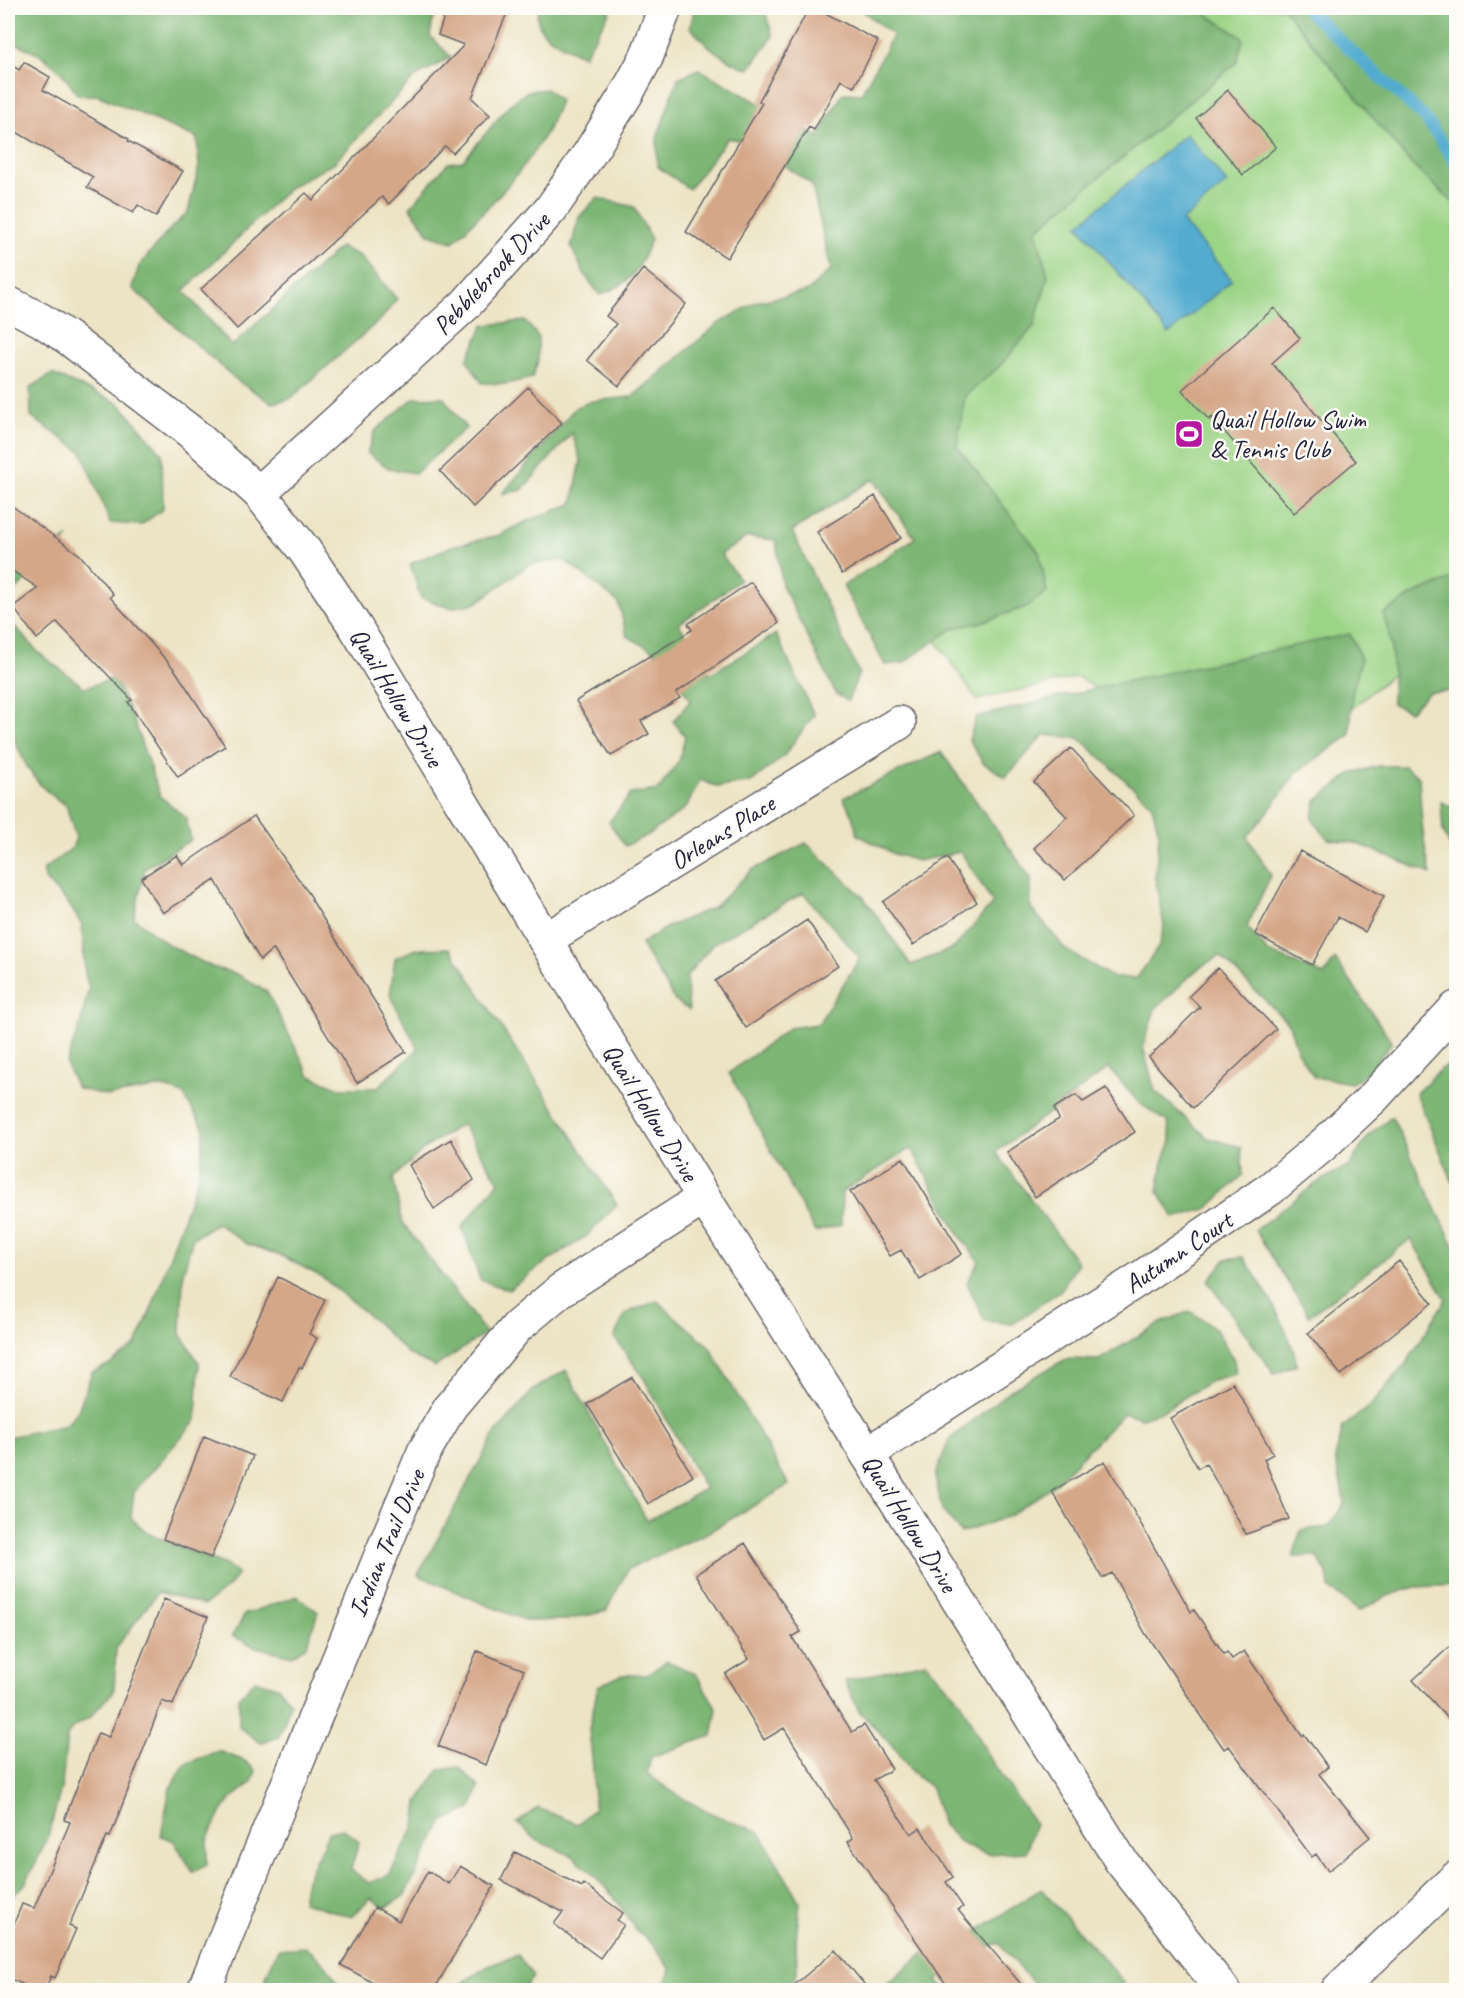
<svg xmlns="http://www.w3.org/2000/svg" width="1464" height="1998" font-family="Caveat,sans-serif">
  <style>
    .green { fill: #9cd487; stroke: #5f7b61; stroke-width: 1.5 }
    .forest { fill: #7db674; stroke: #506c58; stroke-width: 1.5 }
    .water { fill: #52accf; stroke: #3a6785; stroke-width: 1.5 }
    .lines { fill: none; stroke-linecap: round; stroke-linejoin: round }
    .stream { stroke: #52accf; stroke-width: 12 }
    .building { fill: #d5a789 }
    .minor-casing { stroke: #69666b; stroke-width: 36 }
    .tertiary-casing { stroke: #69666b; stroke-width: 36 }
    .minor { stroke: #fff; stroke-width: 33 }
    .tertiary { stroke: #fff; stroke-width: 33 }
    .labels { text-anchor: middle; stroke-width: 5; stroke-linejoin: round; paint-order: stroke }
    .street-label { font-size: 26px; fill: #22223b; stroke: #fdfcf7 }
    .poi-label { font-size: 26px; fill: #22223b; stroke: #fdfcf7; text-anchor: start }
  </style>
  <rect width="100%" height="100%" fill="#fdfcf7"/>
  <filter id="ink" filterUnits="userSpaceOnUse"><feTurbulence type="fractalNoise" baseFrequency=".0167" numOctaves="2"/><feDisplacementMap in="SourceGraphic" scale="12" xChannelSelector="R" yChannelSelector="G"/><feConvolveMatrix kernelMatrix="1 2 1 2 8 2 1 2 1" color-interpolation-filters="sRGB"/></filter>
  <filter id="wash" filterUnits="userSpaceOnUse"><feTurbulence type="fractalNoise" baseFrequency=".008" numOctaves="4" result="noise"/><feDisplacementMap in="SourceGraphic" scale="24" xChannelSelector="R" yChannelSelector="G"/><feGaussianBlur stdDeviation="1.35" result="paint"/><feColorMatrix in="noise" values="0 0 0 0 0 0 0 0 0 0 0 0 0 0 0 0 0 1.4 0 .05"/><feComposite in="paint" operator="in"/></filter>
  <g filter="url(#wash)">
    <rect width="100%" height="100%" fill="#ede4c5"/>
    <path class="green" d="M 1116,8 L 1305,8 L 1456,164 L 1456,621 L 1257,788 L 1078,677 L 977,700 L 921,619 L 975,532 L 870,336 Z"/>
    <path class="forest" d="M 8,8 L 338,8 L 353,14 L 367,8 L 435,8 L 430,36 L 451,57 L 414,78 L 334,163 L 290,187 L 184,291 L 232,346 L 340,247 L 360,256 L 397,299 L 382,318 L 290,399 L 272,403 L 239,382 L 132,288 L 139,266 L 171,228 L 188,212 L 199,166 L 197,138 L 97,95 L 78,95 L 61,72 L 42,56 L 8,39 Z
      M 539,8 L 612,8 L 584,56 C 565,47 529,34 539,8 Z
      M 695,8 L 764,8 L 773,36 L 749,69 C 724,61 706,46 690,27 Z
      M 859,8 L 1202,8 L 1203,12 L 1243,38 L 1237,62 L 1036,230 L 1048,276 L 1034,326 L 999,367 L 965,396 L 957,446 L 1039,552 L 1047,592 L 1026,607 L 982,622 L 954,628 L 903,663 L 885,665 L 843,586 L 915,538 L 873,479 L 792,531 L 859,673 L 848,701 L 836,694 L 782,585 L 776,540 L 747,537 L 721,554 L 740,580 L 679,624 L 710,674 L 776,634 L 814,715 L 783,757 L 751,782 L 719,787 L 700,780 L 686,808 L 648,835 L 625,846 L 609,822 L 631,794 L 658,790 L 679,761 L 685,736 L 673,721 L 691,700 L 654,651 L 627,636 L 618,602 L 564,560 L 530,564 L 476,603 L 450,608 L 421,598 L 410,564 L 452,546 L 497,536 L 525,522 L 572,504 L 581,461 L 572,433 L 522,490 L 502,494 L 576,407 L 593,401 L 632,397 L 719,323 L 756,302 L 808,291 L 831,269 L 812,185 L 754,143 L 728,138 L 689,189 L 657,166 L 657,138 L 678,78 L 699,69 L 818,137 L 843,93 L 861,94 L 893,35 Z
      M 1283,8 L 1426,8 L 1430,9 L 1456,8 L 1456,205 L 1411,164 Z
      M 547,89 L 560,101 C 556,111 552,121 547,131 C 524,172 487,209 453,242 L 429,234 L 410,207 L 448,163 L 463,161 L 509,105 L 528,91 Z
      M 597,198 L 634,207 L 651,239 C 638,271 634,282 600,295 L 585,275 L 571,247 L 579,217 Z
      M 525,321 L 538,336 L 538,361 L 532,378 L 505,384 L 482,383 L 467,360 L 484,325 Z
      M 52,374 L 119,403 L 162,453 L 163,509 L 141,525 L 110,523 L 82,452 L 31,417 L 30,388 Z
      M 443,397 L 466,428 L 416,473 L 390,469 L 367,453 L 375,431 L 414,398 Z
      M 69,537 L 8,598 L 8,579 Z
      M 1456,577 L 1456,691 L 1429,692 L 1410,711 L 1392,704 C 1393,672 1394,644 1383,614 L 1412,595 Z
      M 8,619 L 39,653 L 85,688 L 114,678 L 133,719 L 160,796 L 186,818 L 191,840 L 145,868 L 134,918 L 169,945 L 212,967 L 237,974 L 267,992 L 310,1076 L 340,1088 L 377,1088 L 418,1049 L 390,995 L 395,958 L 416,949 L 450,948 L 617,1205 L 587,1236 L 542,1265 L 509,1290 L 480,1280 L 462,1227 L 499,1182 L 462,1124 L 425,1148 L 393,1178 L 402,1222 L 486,1333 L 435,1367 L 408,1354 L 376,1322 L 322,1277 L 282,1256 L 247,1244 L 217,1223 L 193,1238 L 183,1273 L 181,1334 L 199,1363 L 196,1420 L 134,1492 L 131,1518 L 149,1534 L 228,1566 L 238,1574 L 228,1587 L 205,1605 L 158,1592 L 116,1648 L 114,1691 L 88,1719 L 72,1728 L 67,1736 L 62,1785 L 47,1840 L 25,1884 L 8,1901 L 8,1437 L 66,1425 L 78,1411 L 92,1372 L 110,1364 L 136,1345 L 152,1307 L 197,1179 L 201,1161 L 204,1129 L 183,1094 L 161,1087 L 108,1096 L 77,1088 L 66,1064 L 80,1026 L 89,988 L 85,974 L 82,925 L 68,903 L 46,881 L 43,870 L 72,848 L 76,838 L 66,805 C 50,795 38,785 28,768 C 20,756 18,742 8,730 Z
      M 1350,634 L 1361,659 L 1352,694 L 1350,735 L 1296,773 L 1268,812 L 1247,837 L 1271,875 L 1247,927 L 1268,952 L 1324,975 L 1335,959 L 1392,1042 L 1370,1071 L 1352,1083 L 1314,1077 L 1298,1053 L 1289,1024 L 1220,956 L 1200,967 L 1155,1009 L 1143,1047 L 1155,1091 L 1208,1138 L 1241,1147 L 1243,1175 L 1207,1209 L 1174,1218 L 1158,1191 L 1163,1162 L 1171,1141 L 1168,1122 L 1139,1103 L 1109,1068 L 996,1152 L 1078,1263 L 1061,1290 L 1013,1324 L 985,1321 L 967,1283 L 979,1261 L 960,1236 L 911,1148 L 842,1192 L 841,1225 L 815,1232 L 729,1073 L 789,1028 L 818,1024 L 860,958 L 803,893 L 713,944 L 686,977 L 689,1010 L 675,1001 L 641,944 L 667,927 L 714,907 L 752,870 L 806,843 L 864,898 L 911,965 L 954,948 L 993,903 L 961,852 L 918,861 L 894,854 L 858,835 L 850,810 L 843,798 L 941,752 L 1031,878 L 1031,908 L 1066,950 L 1114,978 L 1137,978 L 1159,946 L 1164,926 L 1155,878 L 1159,834 L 1152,805 L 1079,738 L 1044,735 L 1006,777 L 983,763 L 969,740 L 976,717 L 1123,682 Z
      M 1379,766 L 1404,766 L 1419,777 C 1421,810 1422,842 1431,874 L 1356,843 L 1328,839 L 1312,819 L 1316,801 L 1352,773 Z
      M 1441,802 L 1456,808 L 1456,854 L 1454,853 L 1443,832 Z
      M 1456,1062 L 1456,1190 L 1416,1093 L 1441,1069 Z
      M 1392,1117 L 1456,1250 L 1456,1585 L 1415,1587 L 1387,1596 L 1359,1611 L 1329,1588 L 1327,1573 L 1317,1556 L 1293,1557 L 1301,1530 L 1328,1527 L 1345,1503 L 1335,1458 L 1343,1427 L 1371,1405 L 1408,1361 L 1446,1299 L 1411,1239 L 1309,1316 L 1255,1230 L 1318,1182 L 1349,1166 L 1369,1135 Z
      M 1243,1257 C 1265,1290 1289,1326 1297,1365 L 1274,1374 L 1208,1281 L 1226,1259 Z
      M 657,1301 L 709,1346 L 789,1485 L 707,1533 L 628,1569 L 606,1611 L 567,1620 L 527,1621 L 484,1604 L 418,1575 L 494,1435 L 534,1389 L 566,1370 L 647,1521 L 705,1489 L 643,1377 L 614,1337 L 626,1313 Z
      M 1190,1311 L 1215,1328 L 1234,1360 L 1236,1374 L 1212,1380 L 1163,1411 L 1142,1418 L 1124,1413 L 1052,1487 L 1009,1516 L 961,1533 L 942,1510 L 935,1476 L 949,1440 L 1009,1391 L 1066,1359 L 1099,1360 L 1158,1324 Z
      M 297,1596 L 318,1612 L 307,1645 L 292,1656 L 256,1647 L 232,1636 L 245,1614 Z
      M 667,1661 L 696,1674 L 717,1709 L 712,1736 L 651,1757 L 647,1773 C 680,1800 718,1819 759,1831 L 800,1903 L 796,1940 L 797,1973 L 786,1990 L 661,1990 L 671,1970 L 653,1945 L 636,1930 L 613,1896 L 594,1875 L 573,1856 L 538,1841 L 517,1823 L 538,1808 L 578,1824 L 594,1808 L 593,1768 L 589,1729 L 598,1686 L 622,1675 L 646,1675 Z
      M 925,1662 L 960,1701 L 990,1759 L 1035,1824 L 1026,1852 L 987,1854 L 962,1844 L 943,1825 L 931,1788 L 912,1772 L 898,1752 L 859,1711 L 845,1681 Z
      M 255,1680 L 279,1688 L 291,1703 L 279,1737 L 261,1743 L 239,1727 L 239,1698 Z
      M 218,1751 L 245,1761 L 256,1771 L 252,1782 L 229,1801 L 217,1819 L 207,1841 L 207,1865 L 193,1872 L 174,1841 L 161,1836 L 170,1788 L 185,1764 Z
      M 459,1767 L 479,1787 L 471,1809 L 443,1821 L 404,1896 L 385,1908 L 370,1898 L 352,1917 L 302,1902 L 306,1880 L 329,1832 L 344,1829 L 359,1842 L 351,1869 L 369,1883 L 389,1875 L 415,1826 L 418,1802 L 439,1770 Z
      M 1041,1889 L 1125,1983 L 1121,1990 L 1039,1990 L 999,1943 L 967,1954 L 937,1981 L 945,1990 L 880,1990 L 934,1944 L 974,1933 Z
      M 306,1947 L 325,1964 L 340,1985 L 337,1990 L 262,1990 L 267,1974 L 278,1949 Z
      M 518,1955 L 533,1977 L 523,1990 L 455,1990 L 456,1987 L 488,1966 Z"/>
    <path class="water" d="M 1186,134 L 1227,183 L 1182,221 L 1232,280 L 1169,334 L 1078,225 Z"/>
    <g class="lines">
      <path class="stream" d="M 1305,8 L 1426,119 L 1456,164"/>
    </g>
    <g id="blocks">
      <path class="building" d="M 447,8 L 509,8 L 472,98 L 490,115 L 453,153 L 445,146 L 389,204 L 382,197 L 237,329 L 201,289 L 306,193 L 313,200 L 464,45 L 438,35 Z
        M 809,8 L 816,8 L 878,41 L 854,87 L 841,80 L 814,130 L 809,127 L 727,258 L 686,232 L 762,103 L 759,101 Z
        M 24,62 L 50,77 L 43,90 L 129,139 L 128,141 L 183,171 L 156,217 L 138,205 L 133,213 L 87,187 L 93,177 L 8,127 L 8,63 L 19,70 Z
        M 1228,90 L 1276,147 L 1243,175 L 1196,118 Z
        M 643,269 L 686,304 L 619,386 L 587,360 L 616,324 L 606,316 Z
        M 1274,308 L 1300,338 L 1272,363 L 1356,461 L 1294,513 L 1212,417 L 1209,420 L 1182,390 Z
        M 528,387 L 562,423 L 473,507 L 440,471 Z
        M 875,496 L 901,538 L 842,574 L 817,532 Z
        M 8,503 L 80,555 L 113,594 L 110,597 L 175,670 L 225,746 L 178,777 L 128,702 L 132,700 L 57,622 L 37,639 L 13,607 L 38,588 L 8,568 Z
        M 751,582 L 779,623 L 676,693 L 680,698 L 641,721 L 649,734 L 611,756 L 576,701 L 692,630 L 688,624 Z
        M 1071,748 L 1134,815 L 1065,880 L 1034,848 L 1067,817 L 1034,782 Z
        M 254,816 L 312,898 L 311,899 L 406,1052 L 357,1083 L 273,949 L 260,960 L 215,880 L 163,913 L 141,878 L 177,855 L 183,865 Z
        M 1300,851 L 1384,896 L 1365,932 L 1338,917 L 1312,965 L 1255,934 Z
        M 947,858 L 977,902 L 913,945 L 883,902 Z
        M 807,920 L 838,966 L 746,1028 L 715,981 Z
        M 1218,968 L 1276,1029 L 1193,1108 L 1149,1057 L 1200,1007 L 1189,996 Z
        M 1106,1088 L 1135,1132 L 1035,1197 L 1007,1152 L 1059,1119 L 1054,1108 L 1076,1095 L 1083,1102 Z
        M 451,1139 L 474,1180 L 434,1209 L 409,1165 Z
        M 903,1158 L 962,1254 L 920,1280 L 901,1250 L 890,1256 L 850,1192 Z
        M 1399,1261 L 1432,1303 L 1341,1375 L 1308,1333 Z
        M 278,1277 L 325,1300 L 309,1334 L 317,1338 L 302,1368 L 299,1367 L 283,1402 L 230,1377 Z
        M 632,1377 L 693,1476 L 648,1504 L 587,1404 Z
        M 1233,1383 L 1273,1454 L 1264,1459 L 1289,1519 L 1246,1534 L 1206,1464 L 1198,1468 L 1170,1418 Z
        M 204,1436 L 253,1456 L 211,1558 L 163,1539 Z
        M 1105,1461 L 1191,1612 L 1194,1610 L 1224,1654 L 1227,1652 L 1232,1659 L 1244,1651 L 1302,1736 L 1304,1734 L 1328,1767 L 1319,1774 L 1370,1837 L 1328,1871 L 1316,1854 L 1312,1857 L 1229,1746 L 1224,1749 L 1145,1633 L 1112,1573 L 1102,1578 L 1052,1491 Z
        M 745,1543 L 801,1632 L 792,1637 L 852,1732 L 864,1725 L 892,1769 L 874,1780 L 911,1834 L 920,1828 L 953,1877 L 946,1882 L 963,1907 L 958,1910 L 1026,1990 L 950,1990 L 848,1842 L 853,1838 L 784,1728 L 764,1740 L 725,1674 L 749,1659 L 696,1574 Z
        M 164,1599 L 208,1617 L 173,1705 L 162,1701 L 110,1837 L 107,1836 L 69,1926 L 76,1929 L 55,1978 L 51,1976 L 45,1990 L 36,1990 L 8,1978 L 8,1938 L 22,1904 L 34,1908 L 70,1822 L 64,1820 L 98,1733 L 109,1737 Z
        M 1456,1641 L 1456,1727 L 1413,1680 Z
        M 477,1651 L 524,1670 L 486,1765 L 438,1746 Z
        M 515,1852 L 582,1887 L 584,1884 L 623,1913 L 617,1920 L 624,1925 L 600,1958 L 554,1924 L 563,1912 L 501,1880 Z
        M 460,1866 L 494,1886 L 434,1990 L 386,1990 L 341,1965 L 375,1907 L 399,1921 L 428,1871 L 449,1884 Z
        M 836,1950 L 869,1990 L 788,1990 Z"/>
    </g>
  </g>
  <g filter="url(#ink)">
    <use href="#blocks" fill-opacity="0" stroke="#69666b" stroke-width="1.5"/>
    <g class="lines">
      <g class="minor-casing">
        <path id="minor" d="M 259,493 L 465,305 L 551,209 L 589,154 L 627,93 L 646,58 L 665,8
          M 545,940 L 899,723
          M 867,1454 L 1139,1279 L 1270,1189 L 1324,1144 L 1373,1098 L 1456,1008
          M 204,1990 L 399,1511 L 424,1452 L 450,1407 L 517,1327 L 561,1290 L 704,1198
          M 1338,1990 L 1456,1878"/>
      </g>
      <g class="tertiary-casing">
        <path id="tertiary" d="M 8,303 L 41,320 L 68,338 L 192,433 L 259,493 L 305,551 L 356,628 L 545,940 L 704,1198 L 867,1454 L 1121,1861 L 1223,1990"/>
      </g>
      <use href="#minor" class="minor"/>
      <use href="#tertiary" class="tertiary"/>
    </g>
  </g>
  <defs>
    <g id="stadium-square" transform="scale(1.5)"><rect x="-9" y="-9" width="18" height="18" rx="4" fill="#b5179e" stroke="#fdfcf7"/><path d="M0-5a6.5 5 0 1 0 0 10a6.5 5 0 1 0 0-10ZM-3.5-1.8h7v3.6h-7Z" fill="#fff"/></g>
  </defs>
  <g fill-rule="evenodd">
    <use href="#stadium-square" x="1189" y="434"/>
  </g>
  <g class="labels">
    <g class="street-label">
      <text transform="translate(491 273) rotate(-47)" y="9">Pebblebrook Drive</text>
      <text transform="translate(397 697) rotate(59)" y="9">Quail Hollow Drive</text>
      <text transform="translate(722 832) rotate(-32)" y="9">Orleans Place</text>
      <text transform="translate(651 1112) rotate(58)" y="9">Quail Hollow Drive</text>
      <text transform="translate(1178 1252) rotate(-34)" y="9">Autumn Court</text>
      <text transform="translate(910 1523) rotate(58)" y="9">Quail Hollow Drive</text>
      <text transform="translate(386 1543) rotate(-67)" y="9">Indian Trail Drive</text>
    </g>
    <g class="poi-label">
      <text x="1210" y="428">Quail Hollow Swim<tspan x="1210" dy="30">&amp; Tennis Club</tspan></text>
    </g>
  </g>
  <rect width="1464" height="1998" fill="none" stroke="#fdfcf7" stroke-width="30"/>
</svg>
